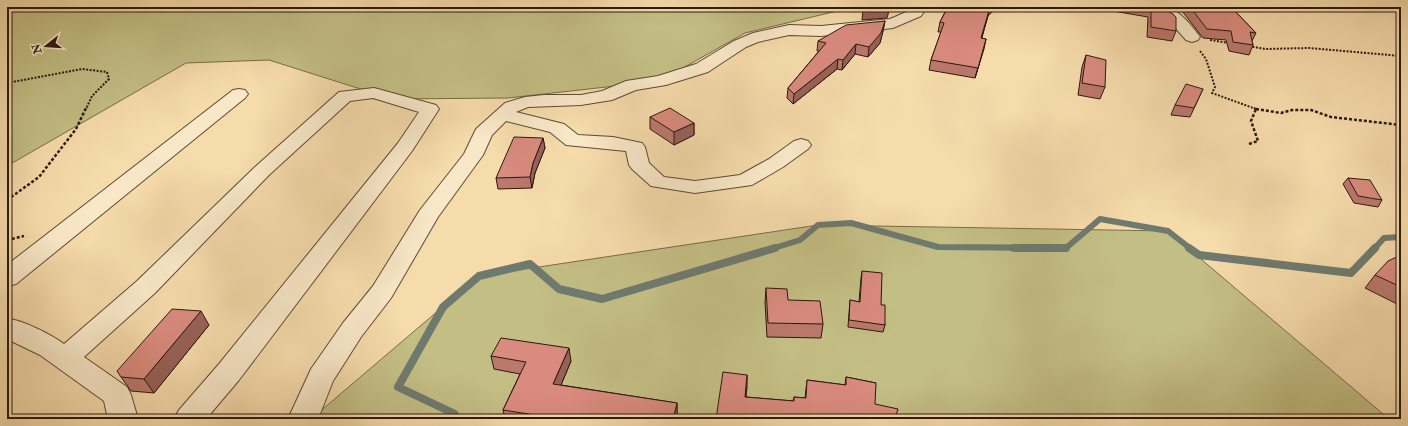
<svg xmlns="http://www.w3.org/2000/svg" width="1408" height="426" font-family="'IM FELL Double Pica',serif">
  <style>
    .green { fill: #c3be84; stroke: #776c4a }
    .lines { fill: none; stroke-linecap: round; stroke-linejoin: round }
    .stream-far1 { stroke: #6f7a6f; stroke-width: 6 }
    .stream { stroke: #6f7a6f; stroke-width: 8 }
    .minor-casing { stroke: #5e4a38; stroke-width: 2 }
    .path-far1 { stroke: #2b1911; stroke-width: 2; stroke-dasharray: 2 1.5; stroke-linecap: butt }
    .path { stroke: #2b1911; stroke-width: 2.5; stroke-dasharray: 3 2; stroke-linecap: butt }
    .minor { fill: #f9e8c8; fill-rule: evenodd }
    .wall { fill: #bb786c; stroke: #2b1911 }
    .shaded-wall { fill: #986158; stroke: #2b1911 }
    .building { fill: #d98b7e; stroke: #2b1911 }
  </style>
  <rect width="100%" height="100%" fill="#f6dbab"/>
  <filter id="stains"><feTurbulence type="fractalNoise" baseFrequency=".005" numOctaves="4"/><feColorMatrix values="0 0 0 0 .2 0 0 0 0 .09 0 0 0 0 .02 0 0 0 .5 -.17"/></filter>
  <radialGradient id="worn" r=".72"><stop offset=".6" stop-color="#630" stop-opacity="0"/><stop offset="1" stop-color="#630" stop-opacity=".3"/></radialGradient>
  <path class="green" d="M 7,7 L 854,7 L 745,33 L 660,81 L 508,98 L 392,99 L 269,60 L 186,63 L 7,166 Z
    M 818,225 L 1168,231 L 1389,419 L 311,419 L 479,276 Z"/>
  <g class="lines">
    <path class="stream-far1" d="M 771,249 L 800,240 L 818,225 L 851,223 L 938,247 L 1066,248 L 1100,219 L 1168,231 L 1191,249
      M 1374,249 L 1384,238 L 1401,237"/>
    <path class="stream" d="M 1014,248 L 1066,248
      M 1189,248 L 1199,255 L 1351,273 L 1375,248
      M 456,419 L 455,414 L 398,387 L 443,307 L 479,276 L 530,264 L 559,289 L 602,299 L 775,248"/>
    <g class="minor-casing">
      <path id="minor" d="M 913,7 L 927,7 L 921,16 L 893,28 L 821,36 L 789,35 L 758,42 L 746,47 L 708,72 L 666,85 L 636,90 L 612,100 L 581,105 L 528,107 L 516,112 L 564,124 L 578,135 L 613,137 L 642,143 L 645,147 L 649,163 L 664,177 L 695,181 L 740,175 L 769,159 L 794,141 L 801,139 L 808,141 L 811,145 L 808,149 L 783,167 L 752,185 L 695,193 L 651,186 L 632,169 L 629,165 L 626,151 L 566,145 L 550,132 L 506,121 L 492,135 L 483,155 L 438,217 L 391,298 L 361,337 L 333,381 L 318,419 L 288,419 L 311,369 L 343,323 L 373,286 L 420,210 L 464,154 L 476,129 L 505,103 L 525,97 L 544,95 L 581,95 L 602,91 L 626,81 L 658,76 L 696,64 L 734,41 L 753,33 L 789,25 L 821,26 L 890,19 L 911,10 Z
        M 1146,7 C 1152,7 1159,6 1165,7 C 1179,9 1192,26 1200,37 L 1198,40 L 1192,42 L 1186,40 L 1170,22 L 1148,10 Z
        M 374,88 L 436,105 L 439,109 L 412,151 L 239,380 L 206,419 L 174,419 L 179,410 L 219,364 L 398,143 L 419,112 L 373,98 L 350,101 L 269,175 L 155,293 L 84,357 L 127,387 L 131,395 L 138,419 L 108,419 L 104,401 L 40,355 L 7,339 L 7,319 C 21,319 52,335 64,344 L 137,281 L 255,167 L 339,92 Z
        M 239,89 L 245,90 L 248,94 L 245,98 L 16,284 L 7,286 L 7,265 L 233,90 Z"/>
    </g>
    <path class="path-far1" d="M 1210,40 L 1229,43
      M 1249,46 L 1265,49 L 1309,48 L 1401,56
      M 1200,51 L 1206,59 L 1215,87 L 1212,93 L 1256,109
      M 7,83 L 82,69 L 107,72 L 109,79 L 92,96 L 86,109
      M 1256,109 L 1258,109"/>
    <path class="path" d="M 1256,109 L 1281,113 L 1292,110 L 1311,110 L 1331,117 L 1401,125
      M 1249,144 L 1258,141 L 1251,121 L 1256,109 L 1254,108
      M 7,200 L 39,177 L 76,129 L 86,108
      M 7,240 L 24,236"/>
    <use href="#minor" class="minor"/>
  </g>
  <path class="wall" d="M 942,7 L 997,7 L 988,16 L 981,38 L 986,39 L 975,78 L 929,70 L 931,60 L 941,32 L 938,32 L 940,22 L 947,8 Z
    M 1114,7 L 1160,7 L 1176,31 L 1172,41 L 1147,37 L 1148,17 L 1113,11 Z
    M 1179,7 L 1231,7 L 1256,33 L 1252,41 L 1253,45 L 1249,55 L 1229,51 L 1226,40 L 1203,38 Z
    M 885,21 L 883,31 L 880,43 L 868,57 L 855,54 L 842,70 L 837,69 L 793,104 L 787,98 L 788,88 L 819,51 L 817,51 L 818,41 Z
    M 1086,55 L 1105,87 L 1100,99 L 1078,95 L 1082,67 Z
    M 1203,89 L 1190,117 L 1171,115 L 1175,105 Z
    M 650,117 L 694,123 L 694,135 L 674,145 L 650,129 Z
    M 543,138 L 545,148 L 535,173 L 532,188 L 498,189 L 496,178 Z
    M 1348,178 L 1382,200 L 1378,207 L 1354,203 L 1343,184 Z
    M 1401,255 L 1401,306 L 1365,288 L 1375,275 Z
    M 862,271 L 881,305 L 885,325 L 883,332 L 848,327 L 850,300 L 859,302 L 861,278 Z
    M 766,288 L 788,300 L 823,324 L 821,338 L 767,337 L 765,302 Z
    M 209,325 L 154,393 L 131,391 L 121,377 Z
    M 491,356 L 571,361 L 561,385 L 677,403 L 677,416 L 676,419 L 505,419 L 503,410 L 520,374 L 494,369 Z
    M 747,375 L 746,397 L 793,401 L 794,397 L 805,398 L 807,380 L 845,385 L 846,377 L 876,383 L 716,419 Z"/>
  <path class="shaded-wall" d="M 890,7 L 887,18 L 862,20 L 863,11 Z
    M 990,7 L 997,7 L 988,16 L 979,48 Z
    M 885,21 L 883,31 L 880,43 L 868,57 L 869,47 Z
    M 986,39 L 984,49 L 975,78 L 978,68 Z
    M 856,44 L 855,54 L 842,70 L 843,60 Z
    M 838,59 L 837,69 L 793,104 L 794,94 Z
    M 694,123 L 694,135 L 674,145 L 674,132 Z
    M 543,138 L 545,148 L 535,173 L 532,188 L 530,177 L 533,163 Z
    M 201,311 L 209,325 L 154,393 L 144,379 Z
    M 569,348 L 571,361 L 556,397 L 553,384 Z
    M 747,375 L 747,388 L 744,410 L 745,397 Z
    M 677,403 L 677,416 L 676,419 L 673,419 Z"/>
  <path class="building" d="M 865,7 L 889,7 L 888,9 L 863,11 Z
    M 948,7 L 990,7 L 981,38 L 986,39 L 978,68 L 931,60 L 944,23 L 940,22 Z
    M 1147,7 L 1160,7 L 1173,14 L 1176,17 L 1176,31 L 1151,27 L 1151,8 Z
    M 1190,7 L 1231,7 L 1256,33 L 1250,32 L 1253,45 L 1233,42 L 1231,31 L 1207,29 Z
    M 885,21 L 881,33 L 869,47 L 856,44 L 843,60 L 838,59 L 794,94 L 788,88 L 826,43 L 818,41 L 846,25 Z
    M 1086,55 L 1106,60 L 1105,87 L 1082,83 Z
    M 1186,84 L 1203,89 L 1194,108 L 1175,105 Z
    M 670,108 L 694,123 L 674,132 L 650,117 Z
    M 514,137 L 543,138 L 533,163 L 530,177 L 496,178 Z
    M 1348,178 L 1370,180 L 1382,200 L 1358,196 Z
    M 1401,255 L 1401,287 L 1375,275 L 1388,261 Z
    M 862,271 L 882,273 L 881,305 L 885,305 L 885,325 L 849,320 L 850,300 L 860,302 Z
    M 766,288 L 787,289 L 788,300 L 820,301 L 823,324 L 768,323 Z
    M 172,309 L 201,311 L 144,379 L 121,377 L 117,371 Z
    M 501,338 L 569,348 L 553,384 L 677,403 L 673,419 L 560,419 L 503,410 L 526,362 L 491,356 Z
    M 723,372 L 747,375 L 745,397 L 794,401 L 794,397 L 806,398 L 807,380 L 846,385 L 846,377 L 876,383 L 875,404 L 898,409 L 895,419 L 716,419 Z"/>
  <rect width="1408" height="426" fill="none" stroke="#f6dbab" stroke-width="24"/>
  <rect x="8" y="8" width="1392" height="410" fill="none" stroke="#2b1911" stroke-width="2"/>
  <rect x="12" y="12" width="1384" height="402" fill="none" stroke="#2b1911"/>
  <g transform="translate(46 46) rotate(253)" stroke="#f9e8c8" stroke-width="3" paint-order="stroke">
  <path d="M0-3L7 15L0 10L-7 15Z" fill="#2b1911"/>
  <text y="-6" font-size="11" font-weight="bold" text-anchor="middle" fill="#2b1911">N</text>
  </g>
  <rect width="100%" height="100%" filter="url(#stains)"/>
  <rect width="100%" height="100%" fill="url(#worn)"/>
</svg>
